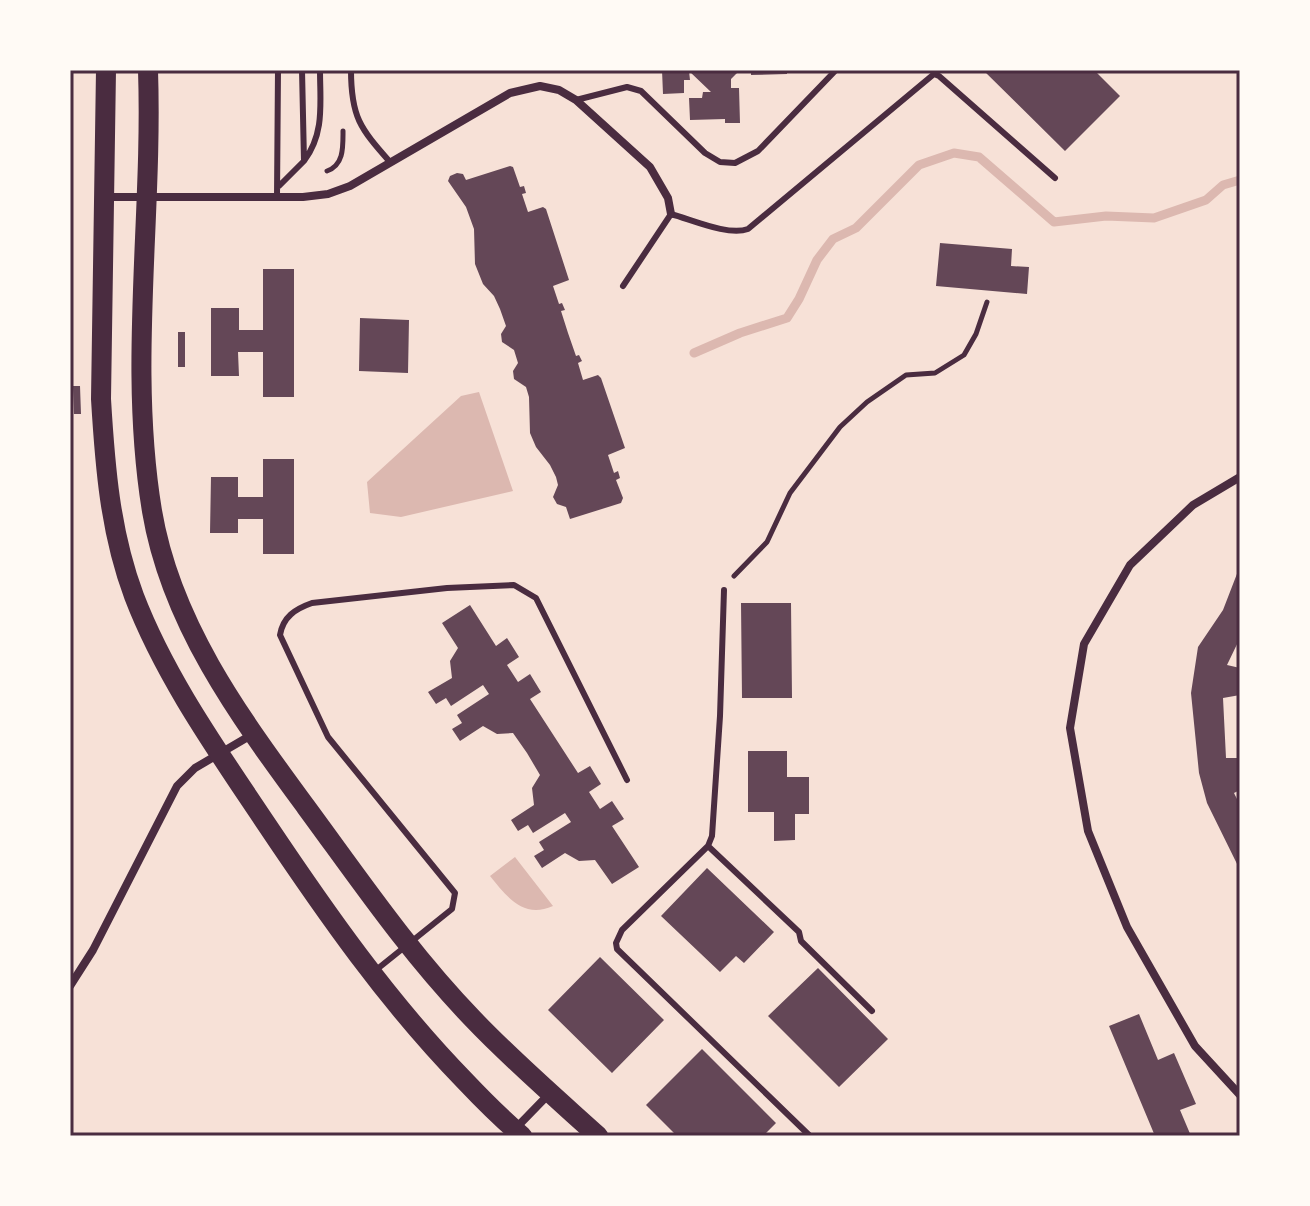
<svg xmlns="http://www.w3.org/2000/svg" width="1310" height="1206" font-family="Barlow,sans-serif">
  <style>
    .water { fill: #dcb8b0 }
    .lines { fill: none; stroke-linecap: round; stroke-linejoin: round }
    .stream { stroke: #dcb8b0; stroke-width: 9 }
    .building { fill: #644757 }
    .path { stroke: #4a2c40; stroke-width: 5 }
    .service { stroke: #4a2c40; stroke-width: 6 }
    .minor { stroke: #4a2c40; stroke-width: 8 }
    .primary { stroke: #4a2c40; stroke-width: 20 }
    .neatline { fill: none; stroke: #4a2c40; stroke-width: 3 }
  </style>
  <rect width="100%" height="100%" fill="#f7e1d7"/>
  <path class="water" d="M 479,392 L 513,491 L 401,517 L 370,513 L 367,482 L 461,396 Z
    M 515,857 L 553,906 C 523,919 507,897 490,876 Z"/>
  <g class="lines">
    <path class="stream" d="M 694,353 L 740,333 L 787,318 L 799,299 L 817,260 L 833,239 L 856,228 L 919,165 L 954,153 L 979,157 L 1054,222 L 1106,216 L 1154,218 L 1206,200 L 1223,185 L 1240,180"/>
  </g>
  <path class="building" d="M 662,70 L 740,70 L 731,79 L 731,88 L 739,88 L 740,123 L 725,123 L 725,119 L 690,120 L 689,98 L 702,98 L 703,92 L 711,92 L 689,71 L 690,80 L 684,80 L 684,93 L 663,94 Z
    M 751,70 L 787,70 L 787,74 L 751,75 Z
    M 983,70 L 1094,70 L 1120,96 L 1065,151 Z
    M 510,166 L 513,167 L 520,187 L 524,186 L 526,193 L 522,194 L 528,212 L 543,207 L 546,209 L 569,280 L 553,286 L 559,304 L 562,303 L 565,310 L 561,311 L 568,333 L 576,356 L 579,355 L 582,361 L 578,363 L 583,380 L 598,375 L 601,378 L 625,448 L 608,455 L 614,473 L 618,471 L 620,478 L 616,480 L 623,498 L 621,503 L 570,519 L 566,507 L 557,504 L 553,497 L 558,485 L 556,477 L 550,465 L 536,447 L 530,433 L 529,397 L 526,387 L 514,379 L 513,371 L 518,363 L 514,350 L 502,342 L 501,334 L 506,326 L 500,309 L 494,296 L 483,284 L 475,264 L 474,229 L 466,207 L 448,181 L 450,176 L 457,173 L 463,174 L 466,180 Z
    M 940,243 L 1012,249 L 1011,266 L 1029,267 L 1027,294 L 936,286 Z
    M 263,269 L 294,269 L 294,397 L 263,397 L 263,352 L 238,352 L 239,376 L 211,376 L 211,308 L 239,308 L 239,330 L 263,330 Z
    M 360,318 L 409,320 L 408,373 L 359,371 Z
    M 178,332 L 185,332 L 185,367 L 178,367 Z
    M 73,386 L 80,386 L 81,414 L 74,414 Z
    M 263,459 L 294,459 L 294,554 L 263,554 L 263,519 L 238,519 L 238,533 L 210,533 L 211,477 L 238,477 L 238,497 L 263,497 Z
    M 1240,566 L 1240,638 L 1227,665 L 1240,668 L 1240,695 L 1223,698 L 1226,758 L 1240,758 L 1240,790 L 1234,793 L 1240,805 L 1240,870 L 1207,803 L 1199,773 L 1191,693 L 1198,647 L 1223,610 Z
    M 741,603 L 791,603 L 792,698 L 742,698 Z
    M 470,605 L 496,646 L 507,638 L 519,657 L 507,665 L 518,682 L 530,674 L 541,692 L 530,699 L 578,773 L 590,766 L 601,784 L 589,792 L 600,809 L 612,801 L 624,819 L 612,826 L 639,867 L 612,884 L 595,860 L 579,861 L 565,853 L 542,868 L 534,856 L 544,850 L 539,842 L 571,822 L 565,813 L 533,833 L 528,825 L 518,831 L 511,820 L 534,805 L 532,788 L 540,775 L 527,753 L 513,733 L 497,734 L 483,726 L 460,741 L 452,729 L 462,723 L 457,715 L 489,694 L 483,685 L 451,706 L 446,698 L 436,704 L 428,692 L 452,678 L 450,661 L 458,648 L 442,623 Z
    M 748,751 L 787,751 L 787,777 L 809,777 L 809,814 L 795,814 L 795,840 L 774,841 L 774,812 L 748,812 Z
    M 707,868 L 774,932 L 744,963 L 736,956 L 720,972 L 661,916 Z
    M 600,957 L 664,1020 L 612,1073 L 548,1010 Z
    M 818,968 L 888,1039 L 839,1087 L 768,1016 Z
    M 1139,1014 L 1158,1060 L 1174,1053 L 1196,1104 L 1180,1110 L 1191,1136 L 1155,1136 L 1109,1026 Z
    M 702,1049 L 776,1123 L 763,1136 L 677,1136 L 646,1105 Z"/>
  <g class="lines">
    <path class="path" d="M 327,171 C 344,165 343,147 343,131
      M 734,576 L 767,542 L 790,493 L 840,427 L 867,402 L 906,375 L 935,373 L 964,355 L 976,334 L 987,302"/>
    <path class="service" d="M 351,70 C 351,117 360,128 390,162
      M 576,100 L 627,87 L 641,91 L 705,153 L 720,162 L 735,163 L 758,151 L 836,70
      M 304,161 C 325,133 320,103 320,70
      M 279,186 L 304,161 L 302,70
      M 277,196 L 278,70
      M 623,286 L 671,214 C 693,220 728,236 748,229 L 934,74 L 939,76 L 1055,178
      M 724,590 L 720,716 L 712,836 L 708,846 L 622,930 L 616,943 L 617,949 L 810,1136
      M 708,846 L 799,932 L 801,941 L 872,1011
      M 376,970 L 452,909 L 455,893 L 328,737 L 280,635 C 283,617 295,609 312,603 L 447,588 L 514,585 L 536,598 L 627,780"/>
    <path class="minor" d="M 106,197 L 303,197 L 328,194 L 350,186 L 510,93 L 540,86 L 559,90 L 576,100 L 650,167 L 668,198 L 671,214
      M 1240,477 L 1193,505 L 1130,565 L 1084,644 L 1070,728 L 1088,831 L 1127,927 L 1195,1046 L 1240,1095
      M 70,986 L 93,950 L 177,786 L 195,768 L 253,734
      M 515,1129 L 550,1093"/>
    <path class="primary" d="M 106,70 L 101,399 C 105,466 110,532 134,596 C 165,677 217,750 265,822 C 326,913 388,1002 465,1081 C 483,1100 502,1119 522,1136
      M 148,70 C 153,216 128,366 152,511 C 171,624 240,717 306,807 C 359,879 410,954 473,1019 C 512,1060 556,1098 598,1136"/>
  </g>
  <rect width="1310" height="1206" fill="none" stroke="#fffaf5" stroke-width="144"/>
  <rect x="72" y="72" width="1166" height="1062" class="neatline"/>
</svg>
